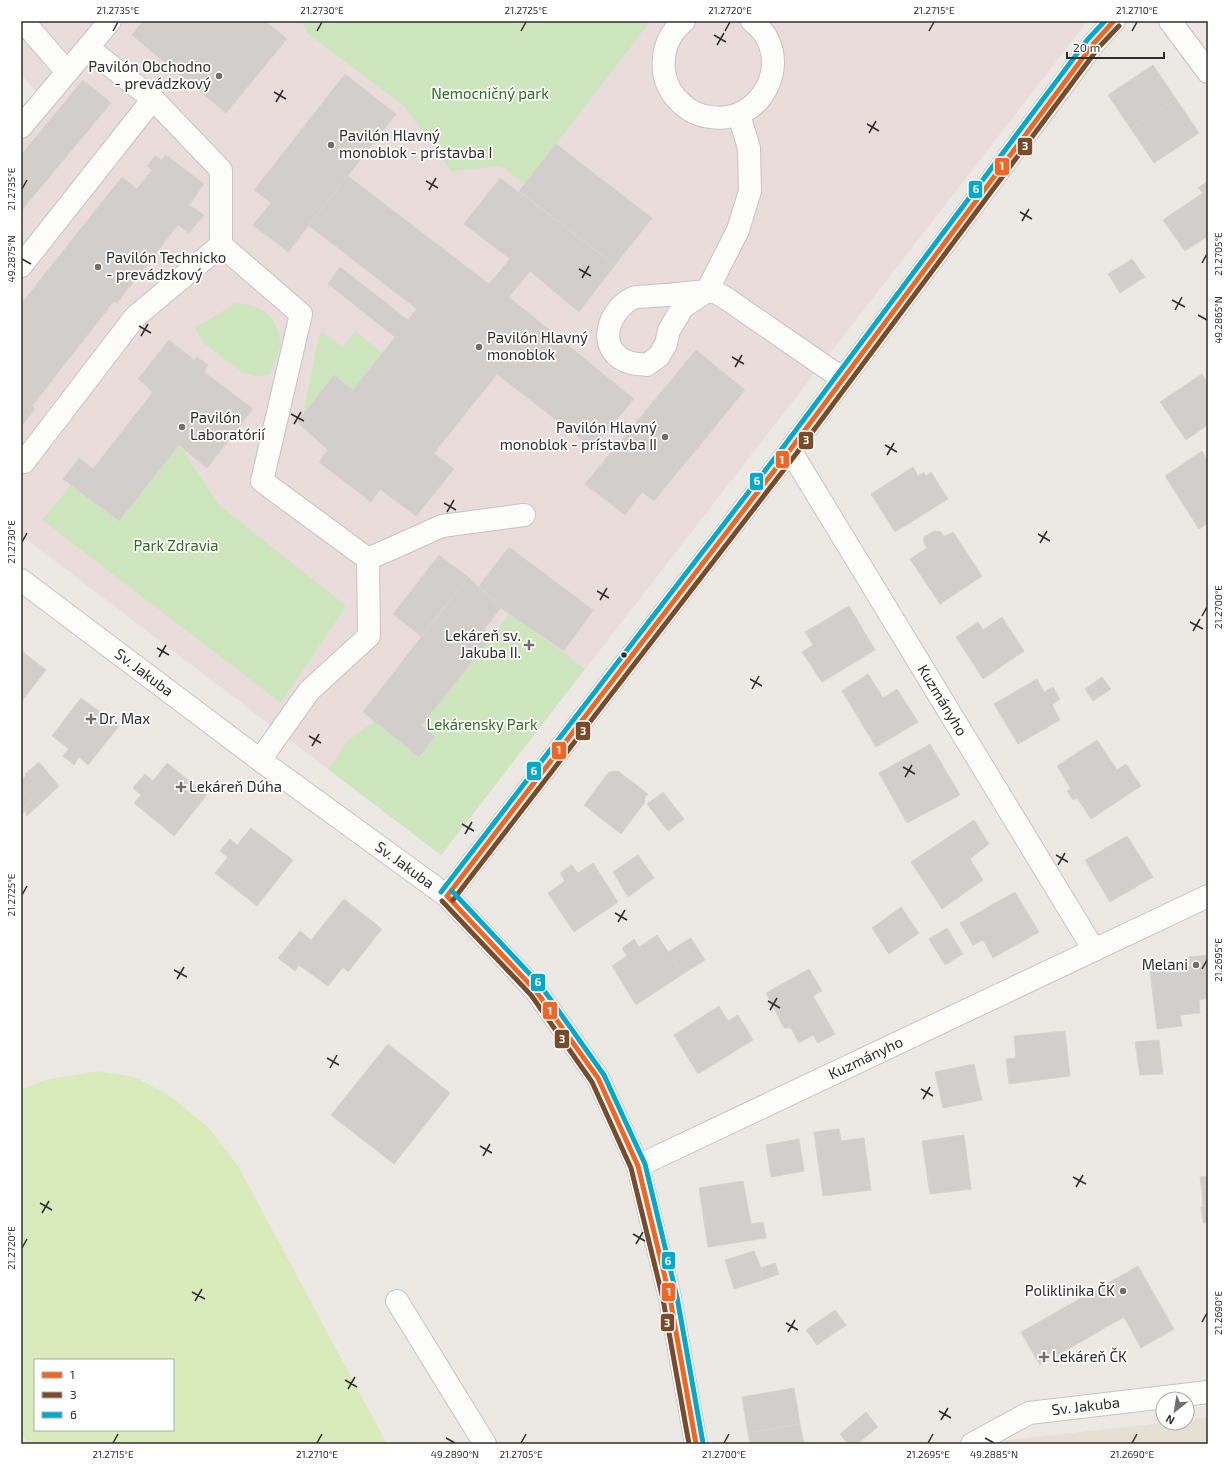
<svg xmlns="http://www.w3.org/2000/svg" width="1229" height="1465" font-family="'Exo 2',sans-serif">
  <style>
    .education { fill: #e6e0d3 }
    .medical { fill: #e9dcdb }
    .green { fill: #cee6be }
    .pitch { fill: #d9eabb; fill-rule: evenodd }
    .building { fill: #d1cecb; stroke: #d7d4d0 }
    .lines { fill: none; stroke-linecap: round; stroke-linejoin: round }
    .minor-casing { stroke: #c5c4c5; stroke-width: 24 }
    .minor { stroke: #fcfcfb; stroke-width: 22 }
    .bus-1-casing { stroke: #fff; stroke-width: 8 }
    .bus-2-casing { stroke: #fff; stroke-width: 8 }
    .bus-3-casing { stroke: #fff; stroke-width: 8 }
    .bus-1 { stroke: #f26522; stroke-width: 5 }
    .bus-2 { stroke: #7a4b2a; stroke-width: 5 }
    .bus-3 { stroke: #00a9ce; stroke-width: 5 }
    .ticks { fill: none; stroke: #2e2e2e; stroke-width: 1.5 }
    .poi-dot { fill: #706f6e; stroke: #fff; stroke-width: 1.5 }
    .bus-dot { fill: #2e2e2e; stroke: #fff; stroke-width: 1.5 }
    .labels { text-anchor: middle; stroke-width: 3.5; stroke-linejoin: round; paint-order: stroke }
    .poi-label { font-size: 15px; fill: #2e2e2e; stroke: #fff; text-anchor: start }
    .park-label { font-size: 15px; fill: #2c6e1b; stroke: #fff }
    .street-label { font-size: 15px; fill: #2e2e2e; stroke: #fff }
    .line-badge { stroke: #fff; stroke-width: 1.5 }
    .badge-label { font-size: 11px; text-anchor: middle; font-weight: bold; fill: #fff }
    .neatline { fill: none; stroke: #2e2e2e; stroke-width: 1.5 }
    .ticks-label { font-size: 10px; text-anchor: middle; fill: #2e2e2e }
  </style>
  <rect width="100%" height="100%" fill="#ece8e4"/>
  <path class="education" d="M 1208,1417 L 1208,1444 L 1000,1444 L 1006,1440 L 1163,1423 L 1187,1423 L 1187,1420 Z"/>
  <path class="medical" d="M 21,21 L 1084,21 L 1086,23 L 441,855 L 21,535 L 21,141 L 48,105 L 21,74 Z"/>
  <path class="green" d="M 302,21 L 649,21 L 650,22 L 525,184 L 501,166 L 451,171 L 404,106 L 307,33 Z
    M 236,303 C 262,305 277,315 280,342 C 281,349 272,367 269,375 L 256,376 L 242,372 L 204,343 L 195,328 Z
    M 355,331 L 382,353 L 353,390 L 334,375 L 303,415 L 319,335 L 322,332 L 343,347 Z
    M 179,445 L 219,505 L 346,606 L 281,703 L 42,520 L 71,485 L 119,521 Z
    M 510,613 L 585,669 L 441,855 L 328,769 L 347,742 L 374,721 L 419,757 L 435,736 L 421,726 Z"/>
  <path class="pitch" d="M 99,1071 L 134,1077 L 167,1094 L 208,1127 L 238,1166 L 387,1444 L 28,1444 L 21,1432 L 21,1090 L 45,1080 ZM 35,1360 L 173,1360 L 173,1430 L 35,1430 Z"/>
  <path class="building" d="M 143,21 L 265,21 L 287,39 L 226,113 L 132,35 Z
    M 1153,65 L 1176,99 L 1131,129 L 1108,95 Z
    M 345,74 L 396,114 L 288,252 L 253,225 L 271,203 L 254,190 Z
    M 83,80 L 111,103 L 21,211 L 21,155 Z
    M 1176,99 L 1199,133 L 1154,163 L 1131,129 Z
    M 556,144 L 652,218 L 615,265 L 519,191 Z
    M 166,155 L 204,184 L 189,205 L 204,215 L 189,233 L 178,225 L 117,303 L 114,301 L 32,406 L 35,409 L 23,424 L 21,423 L 21,304 L 122,177 L 137,189 L 152,170 L 147,166 L 155,156 L 161,160 Z
    M 348,176 L 489,284 L 510,259 L 464,224 L 500,178 L 615,265 L 579,312 L 530,271 L 509,297 L 634,399 L 592,448 L 497,374 L 434,453 L 454,469 L 416,516 L 380,489 L 371,502 L 319,462 L 328,450 L 297,422 L 334,375 L 353,390 L 395,337 L 328,284 L 340,267 L 408,320 L 417,309 L 308,225 Z
    M 1208,181 L 1208,236 L 1185,251 L 1163,220 L 1203,193 L 1198,188 Z
    M 1132,259 L 1145,277 L 1120,293 L 1108,274 Z
    M 169,340 L 194,360 L 197,357 L 208,365 L 204,372 L 253,409 L 207,468 L 179,445 L 119,521 L 63,479 L 79,458 L 93,469 L 153,392 L 138,379 Z
    M 696,350 L 745,390 L 654,501 L 642,492 L 625,515 L 585,484 Z
    M 1202,374 L 1208,384 L 1208,425 L 1186,440 L 1160,402 Z
    M 1202,451 L 1208,462 L 1208,523 L 1199,529 L 1165,476 Z
    M 913,467 L 918,476 L 924,472 L 926,476 L 931,472 L 948,499 L 895,532 L 871,494 Z
    M 934,531 L 941,532 L 944,537 L 953,532 L 982,576 L 940,604 L 910,559 L 927,548 L 924,543 L 924,537 Z
    M 509,547 L 593,610 L 564,651 L 501,608 L 479,586 Z
    M 439,555 L 468,577 L 421,636 L 393,614 Z
    M 468,577 L 501,608 L 484,629 L 493,635 L 421,726 L 435,736 L 419,757 L 363,712 Z
    M 849,606 L 875,650 L 822,682 L 802,652 L 813,645 L 805,632 Z
    M 1002,617 L 1024,651 L 983,679 L 956,637 L 978,622 L 983,630 Z
    M 21,650 L 28,656 L 21,664 Z
    M 28,656 L 46,670 L 21,702 L 21,664 Z
    M 868,674 L 883,698 L 897,689 L 918,722 L 876,747 L 842,691 Z
    M 1102,677 L 1111,689 L 1093,701 L 1085,689 Z
    M 1037,679 L 1044,692 L 1053,687 L 1060,699 L 1052,705 L 1060,720 L 1018,744 L 994,704 Z
    M 81,698 L 119,726 L 88,765 L 79,757 L 74,765 L 63,756 L 69,749 L 52,736 Z
    M 1097,740 L 1117,770 L 1126,764 L 1141,786 L 1091,819 L 1077,798 L 1073,800 L 1067,791 L 1071,789 L 1057,766 Z
    M 930,744 L 960,795 L 907,823 L 879,773 Z
    M 39,762 L 59,786 L 27,816 L 24,808 L 32,801 L 21,787 L 21,780 L 26,776 L 25,774 Z
    M 167,763 L 207,795 L 174,836 L 134,803 L 141,795 L 133,788 L 145,774 L 153,781 Z
    M 618,771 L 648,794 L 645,797 L 645,802 L 621,834 L 584,805 L 609,772 Z
    M 21,787 L 32,801 L 24,808 L 26,810 L 21,815 Z
    M 663,792 L 684,819 L 668,831 L 647,804 Z
    M 974,820 L 989,844 L 970,859 L 983,880 L 942,909 L 911,862 Z
    M 251,828 L 293,860 L 257,906 L 215,873 L 228,857 L 220,851 L 230,839 L 237,845 Z
    M 1127,836 L 1153,877 L 1110,902 L 1085,860 Z
    M 638,855 L 654,878 L 628,897 L 613,872 Z
    M 593,863 L 618,902 L 574,932 L 548,893 L 565,881 L 560,873 L 572,865 L 578,873 Z
    M 1015,892 L 1039,932 L 993,958 L 983,940 L 973,945 L 960,923 Z
    M 344,899 L 382,929 L 348,972 L 343,967 L 328,986 L 299,965 L 295,971 L 278,958 L 300,931 L 311,940 Z
    M 901,907 L 919,933 L 889,954 L 872,928 Z
    M 947,928 L 963,954 L 945,965 L 929,939 Z
    M 657,935 L 683,974 L 636,1005 L 612,966 L 627,956 L 622,948 L 634,939 L 639,947 Z
    M 691,938 L 705,960 L 683,974 L 668,952 Z
    M 1208,955 L 1208,998 L 1199,1000 L 1200,1013 L 1180,1015 L 1182,1026 L 1157,1029 L 1150,972 L 1190,966 L 1189,957 Z
    M 809,969 L 822,991 L 813,996 L 835,1034 L 818,1043 L 813,1035 L 799,1043 L 791,1028 L 784,1028 L 766,993 Z
    M 719,1006 L 728,1021 L 738,1015 L 753,1040 L 698,1074 L 674,1035 Z
    M 1065,1031 L 1070,1076 L 1009,1084 L 1006,1059 L 1016,1058 L 1014,1036 Z
    M 1159,1040 L 1163,1074 L 1140,1075 L 1135,1042 Z
    M 388,1044 L 450,1093 L 394,1164 L 331,1115 Z
    M 974,1064 L 982,1100 L 943,1108 L 935,1072 Z
    M 839,1129 L 841,1141 L 864,1138 L 871,1190 L 823,1196 L 814,1132 Z
    M 964,1135 L 971,1189 L 930,1194 L 922,1141 Z
    M 799,1139 L 804,1171 L 771,1177 L 766,1145 Z
    M 1208,1176 L 1208,1191 L 1202,1192 L 1200,1177 Z
    M 743,1181 L 751,1224 L 763,1222 L 766,1238 L 708,1247 L 699,1188 Z
    M 1208,1191 L 1208,1206 L 1203,1207 L 1202,1192 Z
    M 1208,1206 L 1208,1222 L 1203,1223 L 1201,1207 Z
    M 754,1251 L 761,1268 L 763,1280 L 734,1289 L 725,1260 Z
    M 775,1263 L 779,1274 L 763,1280 L 761,1268 Z
    M 1138,1266 L 1174,1329 L 1141,1348 L 1124,1317 L 1040,1365 L 1021,1332 Z
    M 835,1310 L 846,1325 L 817,1345 L 806,1330 Z
    M 794,1388 L 800,1424 L 748,1433 L 742,1397 Z
    M 866,1412 L 878,1427 L 857,1444 L 848,1444 L 840,1434 Z
    M 800,1424 L 804,1444 L 750,1444 L 748,1433 Z"/>
  <g class="lines">
    <g class="minor-casing">
      <g id="minor">
        <path d="M 23,21 L 67,72"/>
        <path d="M 684,21 C 668,34 662,52 664,72 C 666,84 672,95 681,103 C 689,111 700,116 711,117 C 765,125 796,54 752,21"/>
        <path d="M 1170,21 L 1208,72"/>
        <path d="M 88,48 L 153,99 L 221,170 L 221,245 L 301,314 L 262,481 L 368,559 L 369,636 L 309,691 L 260,760"/>
        <path d="M 739,115 L 749,148 L 750,191 L 738,230 L 707,291 L 683,307 L 669,330 L 666,344 L 659,356 L 647,365 C 637,364 629,364 620,358 C 597,342 611,308 633,298 C 638,296 646,297 651,296 C 670,295 688,293 707,291 L 717,293 L 727,299 L 843,379"/>
        <path d="M 21,127 L 110,21"/>
        <path d="M 21,266 L 153,99"/>
        <path id="s1" d="M 790,450 L 1094,950"/>
        <path d="M 24,462 L 135,317 L 221,245"/>
        <path d="M 368,559 L 442,526 L 524,515"/>
        <path id="s2" d="M 21,580 L 260,760 L 447,896 L 536,991 L 598,1078 L 638,1166 L 670,1298 L 696,1444"/>
        <path d="M 447,896 L 790,450 L 1094,43 L 1114,21"/>
        <path id="s3" d="M 638,1166 L 1208,896"/>
        <path d="M 397,1301 L 485,1444"/>
        <path id="s4" d="M 972,1444 L 1029,1413 L 1208,1392"/>
      </g>
    </g>
    <use href="#minor" class="minor"/>
    <g class="bus-1-casing">
      <path id="bus-1" d="M 447,896 L 790,450 L 1094,43 L 1114,21
        M 447,896 L 536,991 L 598,1078 L 638,1166 L 670,1298 L 696,1444"/>
    </g>
    <g class="bus-2-casing">
      <path id="bus-2" d="M 453,900 L 796,454 L 1099,47 L 1119,26
        M 442,901 L 531,995 L 592,1082 L 631,1168 L 663,1299 L 689,1444"/>
    </g>
    <g class="bus-3-casing">
      <path id="bus-3" d="M 452,891 L 541,986 L 604,1075 L 645,1164 L 677,1297 L 703,1443
        M 441,892 L 784,446 L 1088,39 L 1105,21"/>
    </g>
    <use href="#bus-1" class="bus-1"/>
    <use href="#bus-2" class="bus-2"/>
    <use href="#bus-3" class="bus-3"/>
  </g>
  <path class="ticks" d="M 113,31 L 118,22M 317,31 L 322,22M 521,31 L 526,22M 725,31 L 730,22M 929,31 L 934,22M 1132,31 L 1137,22M 714,35 L 726,42M 717,45 L 724,33M 274,92 L 286,99M 276,102 L 283,90M 867,124 L 879,131M 869,133 L 876,121M 426,181 L 438,188M 22,189 L 27,180M 429,190 L 436,178M 1020,212 L 1032,219M 1022,221 L 1029,209M 22,259 L 31,264M 1202,263 L 1207,254M 579,269 L 591,276M 582,278 L 589,266M 1172,300 L 1185,307M 1175,310 L 1182,297M 1198,315 L 1207,320M 139,326 L 151,333M 141,336 L 148,324M 732,357 L 744,364M 735,367 L 742,355M 291,414 L 304,421M 294,424 L 301,412M 885,445 L 897,452M 887,455 L 894,443M 444,503 L 456,510M 447,512 L 454,500M 1038,534 L 1050,541M 22,542 L 27,533M 1040,543 L 1047,531M 597,591 L 609,598M 600,600 L 607,588M 1202,616 L 1207,607M 1190,622 L 1203,629M 1193,631 L 1200,619M 157,648 L 169,655M 159,657 L 166,645M 750,679 L 762,686M 752,689 L 759,676M 309,736 L 321,743M 312,746 L 319,734M 903,767 L 915,774M 905,777 L 912,765M 462,824 L 474,831M 465,834 L 472,822M 1056,855 L 1068,862M 1058,865 L 1065,853M 22,895 L 27,886M 615,913 L 627,920M 618,922 L 625,910M 1202,969 L 1207,960M 174,970 L 187,977M 177,979 L 184,967M 768,1001 L 780,1008M 770,1010 L 777,998M 327,1058 L 339,1065M 330,1068 L 337,1055M 921,1089 L 933,1096M 923,1099 L 930,1087M 480,1146 L 492,1153M 483,1156 L 490,1144M 1073,1177 L 1086,1184M 1076,1187 L 1083,1175M 40,1203 L 52,1210M 42,1213 L 49,1201M 633,1234 L 645,1241M 636,1244 L 643,1232M 22,1248 L 27,1239M 192,1292 L 205,1299M 195,1301 L 202,1289M 1202,1322 L 1207,1313M 786,1323 L 798,1330M 788,1332 L 795,1320M 345,1380 L 357,1387M 348,1389 L 355,1377M 939,1411 L 951,1418M 941,1420 L 948,1408M 446,1438 L 455,1443M 985,1438 L 994,1443M 113,1443 L 118,1434M 317,1443 L 322,1434M 521,1443 L 526,1434M 724,1443 L 729,1434M 928,1443 L 933,1434M 1132,1443 L 1137,1434"/>
  <g class="poi-dot">
    <circle cx="219" cy="76" r="4"/>
    <circle cx="331" cy="145" r="4"/>
    <circle cx="98" cy="267" r="4"/>
    <circle cx="479" cy="347" r="4"/>
    <circle cx="182" cy="427" r="4"/>
    <circle cx="665" cy="437" r="4"/>
    <path d="M527 639h4v4h4v4h-4v4h-4v-4h-4v-4h4z"/>
    <path d="M89 713h4v4h4v4h-4v4h-4v-4h-4v-4h4z"/>
    <path d="M179 781h4v4h4v4h-4v4h-4v-4h-4v-4h4z"/>
    <circle cx="1196" cy="965" r="4"/>
    <circle cx="1123" cy="1291" r="4"/>
    <path d="M1042 1351h4v4h4v4h-4v4h-4v-4h-4v-4h4z"/>
  </g>
  <circle class="bus-dot" cx="624" cy="655" r="3.5"/>
  <g class="labels">
    <g class="poi-label">
      <text x="211" y="72" text-anchor="end">Pavilón Obchodno<tspan x="211" dy="17">- prevádzkový</tspan></text>
      <text x="339" y="141">Pavilón Hlavný<tspan x="339" dy="17">monoblok - prístavba I</tspan></text>
      <text x="106" y="263">Pavilón Technicko<tspan x="106" dy="17">- prevádzkový</tspan></text>
      <text x="487" y="343">Pavilón Hlavný<tspan x="487" dy="17">monoblok</tspan></text>
      <text x="190" y="423">Pavilón<tspan x="190" dy="17">Laboratórií</tspan></text>
      <text x="657" y="433" text-anchor="end">Pavilón Hlavný<tspan x="657" dy="17">monoblok - prístavba II</tspan></text>
      <text x="521" y="641" text-anchor="end">Lekáreň sv.<tspan x="521" dy="17">Jakuba II.</tspan></text>
      <text x="99" y="724">Dr. Max</text>
      <text x="189" y="792">Lekáreň Dúha</text>
      <text x="1188" y="970" text-anchor="end">Melani</text>
      <text x="1115" y="1296" text-anchor="end">Poliklinika ČK</text>
      <text x="1052" y="1362">Lekáreň ČK</text>
    </g>
    <g class="park-label">
      <text x="490" y="99">Nemocničný park</text>
      <text x="176" y="551">Park Zdravia</text>
      <text x="482" y="730">Lekárensky Park</text>
    </g>
    <g class="street-label">
      <text dy="5" stroke="none"><textPath href="#s2" startOffset="154">Sv. Jakuba</textPath></text>
      <text dy="5" stroke="none"><textPath href="#s1" startOffset="293">Kuzmányho</textPath></text>
      <text dy="5" stroke="none"><textPath href="#s2" startOffset="478">Sv. Jakuba</textPath></text>
      <text dy="5" stroke="none"><textPath href="#s3" startOffset="252">Kuzmányho</textPath></text>
      <text dy="5" stroke="none"><textPath href="#s4" startOffset="122">Sv. Jakuba</textPath></text>
    </g>
  </g>
  <g class="line-badge">
    <rect x="1017" y="137" width="16" height="19" rx="4" fill="#7a4b2a"/>
    <rect x="994" y="157" width="16" height="19" rx="4" fill="#f26522"/>
    <rect x="968" y="180" width="15" height="19" rx="4" fill="#00a9ce"/>
    <rect x="798" y="431" width="16" height="19" rx="4" fill="#7a4b2a"/>
    <rect x="775" y="450" width="15" height="19" rx="4" fill="#f26522"/>
    <rect x="749" y="472" width="15" height="19" rx="4" fill="#00a9ce"/>
    <rect x="575" y="721" width="16" height="20" rx="4" fill="#7a4b2a"/>
    <rect x="551" y="741" width="16" height="19" rx="4" fill="#f26522"/>
    <rect x="526" y="761" width="16" height="20" rx="4" fill="#00a9ce"/>
    <rect x="530" y="973" width="16" height="19" rx="4" fill="#00a9ce"/>
    <rect x="542" y="1001" width="16" height="19" rx="4" fill="#f26522"/>
    <rect x="554" y="1029" width="16" height="20" rx="4" fill="#7a4b2a"/>
    <rect x="661" y="1251" width="15" height="19" rx="4" fill="#00a9ce"/>
    <rect x="661" y="1282" width="15" height="20" rx="4" fill="#f26522"/>
    <rect x="660" y="1313" width="15" height="19" rx="4" fill="#7a4b2a"/>
  </g>
  <g class="badge-label">
    <text x="1025" y="150">3</text>
    <text x="1002" y="170">1</text>
    <text x="976" y="193">6</text>
    <text x="806" y="444">3</text>
    <text x="782" y="464">1</text>
    <text x="757" y="485">6</text>
    <text x="583" y="735">3</text>
    <text x="559" y="754">1</text>
    <text x="534" y="775">6</text>
    <text x="538" y="986">6</text>
    <text x="550" y="1015">1</text>
    <text x="562" y="1043">3</text>
    <text x="668" y="1265">6</text>
    <text x="669" y="1296">1</text>
    <text x="667" y="1327">3</text>
  </g>
  <rect width="1229" height="1465" fill="none" stroke="#ffffff" stroke-width="44"/>
  <rect x="34" y="1359" width="140" height="72" fill="#ffffff" stroke="#ababab"/>
  <rect x="42" y="1372" width="20" height="6" fill="#f26522" stroke="#ababab"/>
  <text x="70" y="1379" font-size="12" fill="#2e2e2e">1</text>
  <rect x="42" y="1392" width="20" height="6" fill="#7a4b2a" stroke="#ababab"/>
  <text x="70" y="1399" font-size="12" fill="#2e2e2e">3</text>
  <rect x="42" y="1412" width="20" height="6" fill="#00a9ce" stroke="#ababab"/>
  <text x="70" y="1419" font-size="12" fill="#2e2e2e">6</text>
  <g transform="translate(1175 1411) rotate(210)"><circle r="19" fill="#ffffff" stroke="#ababab"/>
  <path d="M0-3L7 15L0 10L-7 15Z" fill="#706f6e"/>
  <text y="-6" font-size="11" font-weight="bold" text-anchor="middle" fill="#2e2e2e">N</text>
  </g>
  <path d="M1067 52v6h97v-6" fill="none" stroke="#2e2e2e" stroke-width="2"/>
  <text x="1073" y="52" font-size="12" fill="#2e2e2e" stroke="#ffffff" stroke-width="3" paint-order="stroke">20 m</text>
  <rect x="22" y="22" width="1185" height="1421" class="neatline"/>
  <g class="ticks-label">
    <text x="118" y="14">21.2735°E</text>
    <text x="322" y="14">21.2730°E</text>
    <text x="526" y="14">21.2725°E</text>
    <text x="730" y="14">21.2720°E</text>
    <text x="934" y="14">21.2715°E</text>
    <text x="1137" y="14">21.2710°E</text>
    <text transform="translate(11 189) rotate(-90)" y="4">21.2735°E</text>
    <text transform="translate(1218 254) rotate(-90)" y="4">21.2705°E</text>
    <text transform="translate(11 259) rotate(-90)" y="4">49.2875°N</text>
    <text transform="translate(1218 320) rotate(-90)" y="4">49.2865°N</text>
    <text transform="translate(11 542) rotate(-90)" y="4">21.2730°E</text>
    <text transform="translate(1218 607) rotate(-90)" y="4">21.2700°E</text>
    <text transform="translate(11 895) rotate(-90)" y="4">21.2725°E</text>
    <text transform="translate(1218 960) rotate(-90)" y="4">21.2695°E</text>
    <text transform="translate(11 1248) rotate(-90)" y="4">21.2720°E</text>
    <text transform="translate(1218 1313) rotate(-90)" y="4">21.2690°E</text>
    <text x="113" y="1458">21.2715°E</text>
    <text x="317" y="1458">21.2710°E</text>
    <text x="455" y="1458">49.2890°N</text>
    <text x="521" y="1458">21.2705°E</text>
    <text x="724" y="1458">21.2700°E</text>
    <text x="928" y="1458">21.2695°E</text>
    <text x="994" y="1458">49.2885°N</text>
    <text x="1132" y="1458">21.2690°E</text>
  </g>
</svg>
